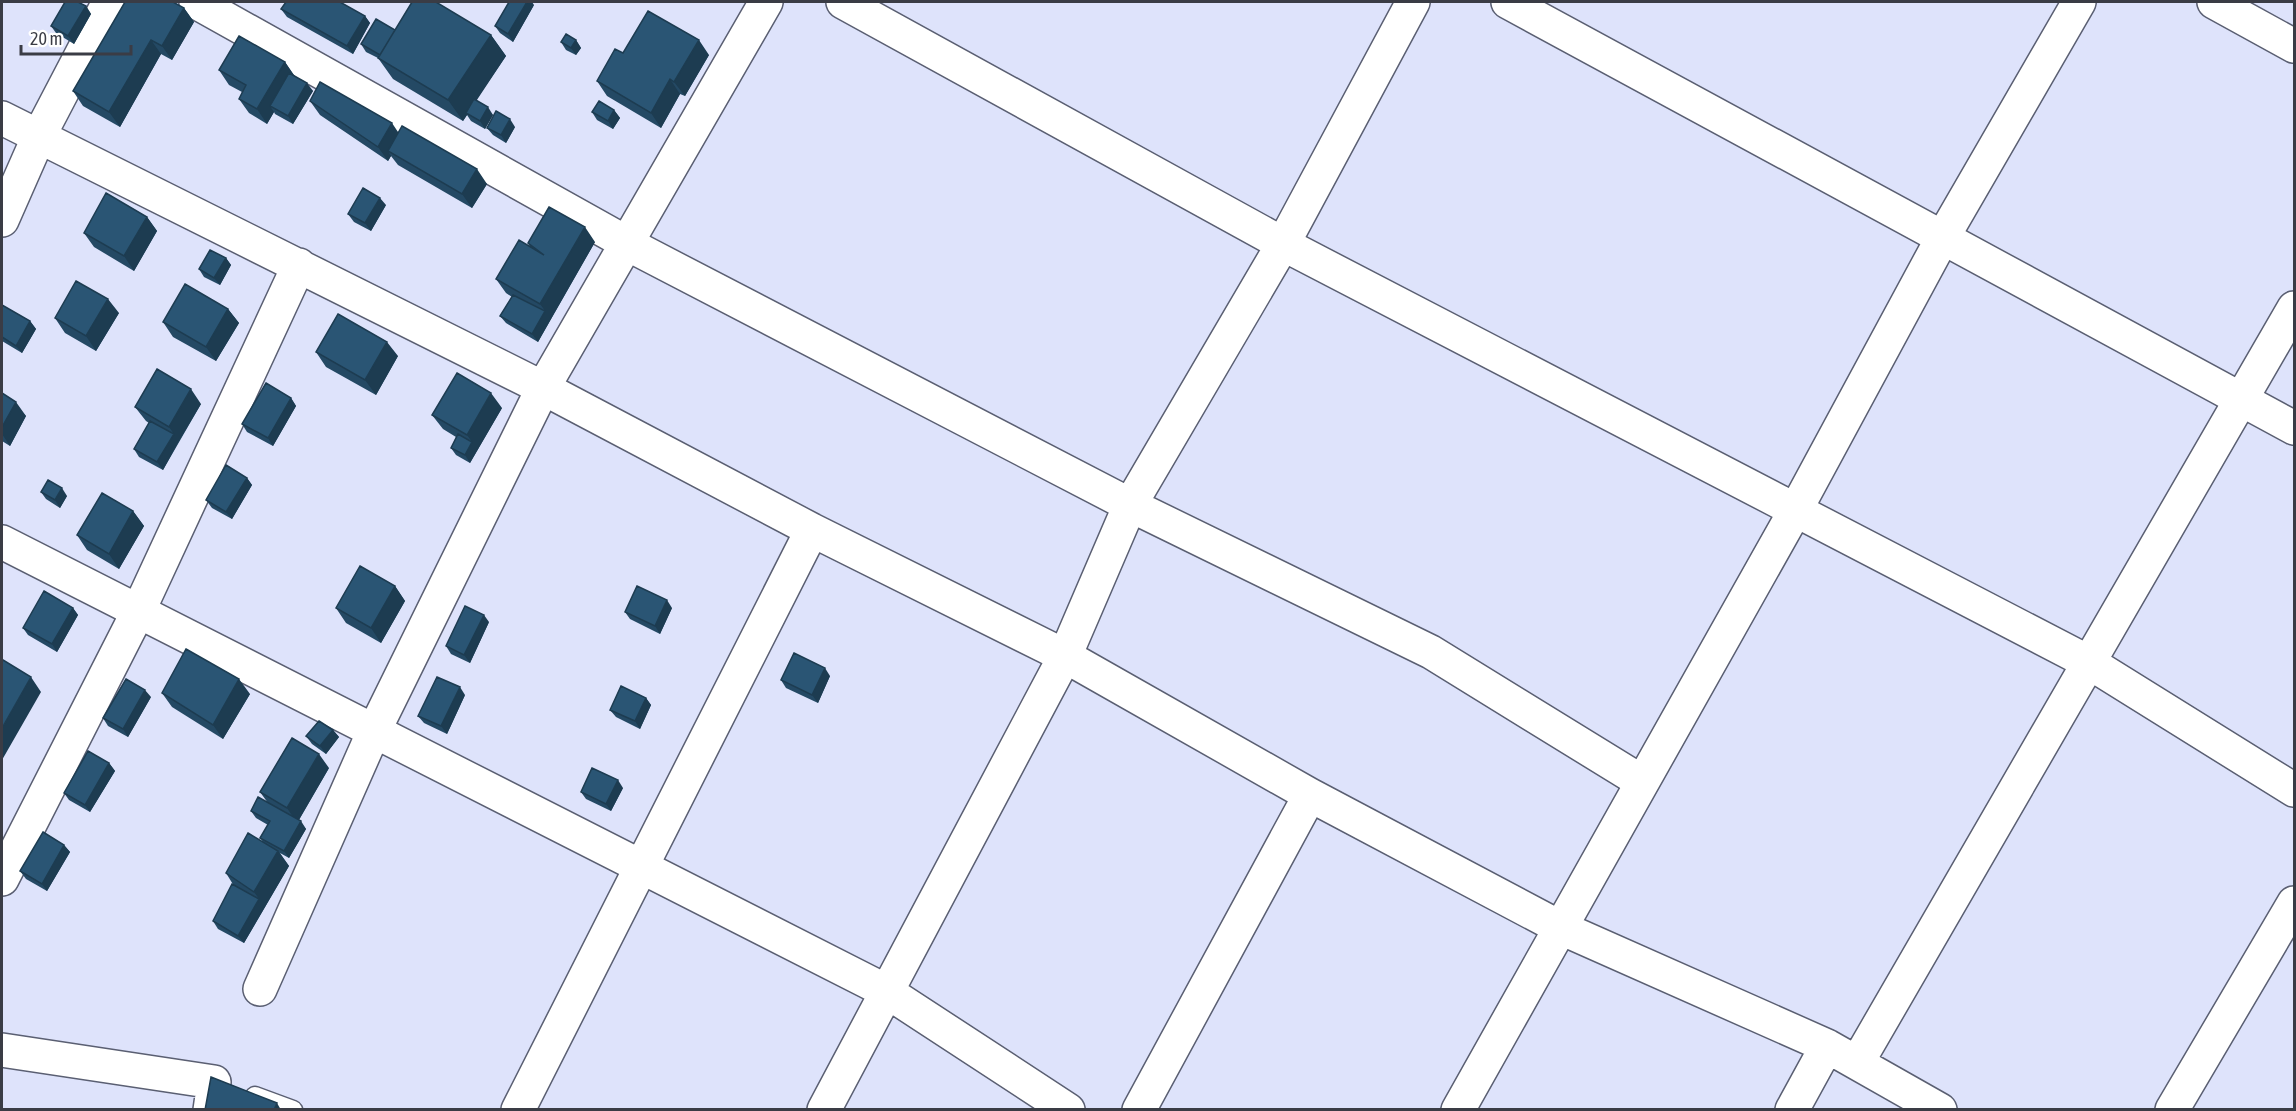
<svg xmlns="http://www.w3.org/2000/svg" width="2296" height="1111" font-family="'Asap Condensed',sans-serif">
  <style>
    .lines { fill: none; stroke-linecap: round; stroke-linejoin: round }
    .service-casing { stroke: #5a5f72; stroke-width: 21 }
    .minor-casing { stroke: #5a5f72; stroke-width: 36 }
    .tertiary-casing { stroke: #5a5f72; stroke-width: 36 }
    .service { stroke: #fff; stroke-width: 18 }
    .minor { stroke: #fff; stroke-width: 33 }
    .tertiary { stroke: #fff; stroke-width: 33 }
    .wall { fill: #244964 }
    .shaded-wall { fill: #1d3c51 }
    .building { fill: #2a5574; stroke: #1d3c51; stroke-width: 1.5 }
  </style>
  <rect width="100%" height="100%" fill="#dee3fb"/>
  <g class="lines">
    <g class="service-casing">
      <path id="service" d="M 255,1096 L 293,1110"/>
    </g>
    <g class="minor-casing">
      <path id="minor" d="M 196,2 L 641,251 L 1130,505 L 1431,652 L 1642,782
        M 843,2 L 1283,244 L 2090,663 L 2294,790
        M 2214,2 L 2294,46
        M 2,118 L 543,388 L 812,530 L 1065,656 L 1310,795 L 1561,928 L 1827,1046 L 1940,1110
        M 2,220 L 39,136 L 109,2
        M 2,542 L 886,991 L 1068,1110
        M 2,879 L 138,612 L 299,265
        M 260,989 L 374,731 L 543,388 L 766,2
        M 2,1050 L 214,1082 L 210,1110
        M 1857,1063 L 2294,308
        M 518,1110 L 812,530
        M 824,1110 L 1065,656 L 1130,505 L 1283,244 L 1413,2
        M 1139,1110 L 1310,795
        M 1458,1110 L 1795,511 L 1943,237 L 2079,2
        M 1792,1110 L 1827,1046
        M 2172,1110 L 2294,903"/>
    </g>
    <g class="tertiary-casing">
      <path id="tertiary" d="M 1508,2 L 2294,428"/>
    </g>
    <use href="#service" class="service"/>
    <use href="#minor" class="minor"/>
    <use href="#tertiary" class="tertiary"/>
  </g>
  <path class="wall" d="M 534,5 L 513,42 L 500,33 L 495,26 Z
    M 86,6 L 91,14 L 74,44 L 56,33 L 51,26 Z
    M 184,8 L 194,22 L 172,60 L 161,54 L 120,127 L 83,106 L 73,91 Z
    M 281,9 L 365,16 L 370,23 L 353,54 L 287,17 Z
    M 395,30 L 491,35 L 506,56 L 476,100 L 493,115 L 485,129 L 471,121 L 467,115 L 463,121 L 393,79 L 378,58 L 366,52 L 361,44 Z
    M 576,40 L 581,48 L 576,55 L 566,50 L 561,42 Z
    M 623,53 L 709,55 L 685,96 L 680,94 L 661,128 L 607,96 L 597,81 Z
    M 285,62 L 294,75 L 313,91 L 293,124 L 275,114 L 274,112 L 267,124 L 249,113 L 239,99 L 242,92 L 229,85 L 219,70 Z
    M 310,101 L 398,132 L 487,184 L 472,208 L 398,165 L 391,156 L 388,161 L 320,115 Z
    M 614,110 L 620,118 L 613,129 L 597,120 L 592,112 Z
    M 515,127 L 506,143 L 493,135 L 487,128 Z
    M 386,205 L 371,231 L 354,222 L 348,214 Z
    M 147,217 L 157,231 L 134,271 L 94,247 L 84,233 Z
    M 595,242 L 538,342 L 506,323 L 500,316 L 512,297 L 506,293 L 496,279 L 530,247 L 528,243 Z
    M 226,258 L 231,265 L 220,285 L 204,277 L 199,269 Z
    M 2,305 L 30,321 L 36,329 L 22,353 L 2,341 Z
    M 228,309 L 239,323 L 216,361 L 173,337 L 163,322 Z
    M 119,313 L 96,351 L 65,333 L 55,318 Z
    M 316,352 L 398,356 L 376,395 L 326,367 Z
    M 2,393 L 26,416 L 10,446 L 2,441 Z
    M 291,398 L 296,406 L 273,446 L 247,432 L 242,424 Z
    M 201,404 L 163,470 L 139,457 L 134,449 L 149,423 L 146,421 L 135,407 Z
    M 502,408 L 470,463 L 456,455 L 451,448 L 456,437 L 443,429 L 432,415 Z
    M 247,478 L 252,485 L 232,519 L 212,508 L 206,500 Z
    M 41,492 L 67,496 L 60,508 L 46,499 Z
    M 133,511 L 144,526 L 119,569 L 87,550 L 77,535 Z
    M 395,586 L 405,601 L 381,643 L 346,623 L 336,608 Z
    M 73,608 L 78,615 L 57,652 L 28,635 L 23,628 Z
    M 672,608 L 660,634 L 630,619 L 625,612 Z
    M 489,622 L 470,663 L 451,654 L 446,646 Z
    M 830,676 L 818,703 L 786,688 L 781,680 Z
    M 162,693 L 250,694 L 223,739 L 172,707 Z
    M 465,695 L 447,734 L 424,723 L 418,716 Z
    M 151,697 L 128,737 L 108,726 L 103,718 Z
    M 646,698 L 651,705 L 640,729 L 616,717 L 610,710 Z
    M 333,730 L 339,737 L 326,754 L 312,744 L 306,736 Z
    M 109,763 L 115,771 L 90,812 L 69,800 L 64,793 Z
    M 329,768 L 299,820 L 306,829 L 289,858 L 280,853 L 289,866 L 244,943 L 218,929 L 213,921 L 234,886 L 226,873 L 264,843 L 260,838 L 268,825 L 256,818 L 251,811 L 268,803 L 260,792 Z
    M 623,788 L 611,811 L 586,799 L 581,792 Z
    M 64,845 L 70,852 L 47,891 L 26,879 L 20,871 Z"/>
  <path class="shaded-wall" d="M 527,2 L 532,2 L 534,5 L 513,42 L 508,34 Z
    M 86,6 L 91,14 L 74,44 L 68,36 Z
    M 184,8 L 194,22 L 172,60 L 162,46 Z
    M 365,16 L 370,23 L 353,54 L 347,46 Z
    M 491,35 L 506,56 L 463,121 L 448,100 Z
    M 151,40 L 161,54 L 120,127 L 109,112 Z
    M 576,40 L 581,48 L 576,55 L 571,48 Z
    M 699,40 L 709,55 L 685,96 L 674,82 Z
    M 285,62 L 295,77 L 270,106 L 274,112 L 267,124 L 257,109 Z
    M 670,79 L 680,94 L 661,128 L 651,113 Z
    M 307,83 L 313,91 L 293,124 L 288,116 Z
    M 488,107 L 493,115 L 485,129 L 480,121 Z
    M 614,110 L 620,118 L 613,129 L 608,121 Z
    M 510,119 L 515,127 L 506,143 L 501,135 Z
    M 392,123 L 402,138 L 388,151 L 391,156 L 388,161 L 378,147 Z
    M 477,169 L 487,184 L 472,208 L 462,194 Z
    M 380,198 L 386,205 L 371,231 L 365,223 Z
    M 147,217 L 157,231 L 134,271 L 124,256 Z
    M 585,227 L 595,242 L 551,319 L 540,304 Z
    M 226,258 L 231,265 L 220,285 L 214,278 Z
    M 108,299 L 119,313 L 96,351 L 86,336 Z
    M 228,309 L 239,323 L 216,361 L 206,347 Z
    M 545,311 L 551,319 L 538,342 L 532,334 Z
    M 30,321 L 36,329 L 22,353 L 16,346 Z
    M 387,342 L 398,356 L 376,395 L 365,380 Z
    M 191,389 L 201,404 L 179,441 L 169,427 Z
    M 491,393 L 502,408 L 470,463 L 465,455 L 472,442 L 467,435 Z
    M 291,398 L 296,406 L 273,446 L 268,438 Z
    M 16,402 L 26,416 L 10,446 L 2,434 L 2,427 Z
    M 174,434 L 179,441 L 163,470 L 157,462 Z
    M 247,478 L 252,485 L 232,519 L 226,512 Z
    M 62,488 L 67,496 L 60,508 L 55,500 Z
    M 133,511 L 144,526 L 119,569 L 109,554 Z
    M 395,586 L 405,601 L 381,643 L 371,628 Z
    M 667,600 L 672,608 L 660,634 L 655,626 Z
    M 73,608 L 78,615 L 57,652 L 52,644 Z
    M 484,615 L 489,622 L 470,663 L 464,655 Z
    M 825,668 L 830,676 L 818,703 L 812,695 Z
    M 31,677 L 41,692 L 2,760 L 2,728 Z
    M 239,679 L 250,694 L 223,739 L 213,725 Z
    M 460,687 L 465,695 L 447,734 L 441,726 Z
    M 145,690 L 151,697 L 128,737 L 123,729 Z
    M 646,698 L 651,705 L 640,729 L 635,721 Z
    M 333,730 L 339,737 L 326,754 L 320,746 Z
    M 319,754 L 329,768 L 297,823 L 287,808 Z
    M 109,763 L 115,771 L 90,812 L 85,805 Z
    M 618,780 L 623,788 L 611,811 L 606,804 Z
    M 301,821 L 306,829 L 289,858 L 284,851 Z
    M 64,845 L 70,852 L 47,891 L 42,884 Z
    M 278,851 L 289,866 L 265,907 L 254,892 Z
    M 259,899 L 265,907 L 244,943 L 238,936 Z
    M 277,1103 L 281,1110 L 274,1110 Z"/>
  <path class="building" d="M 65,2 L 78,2 L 86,6 L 68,36 L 51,26 Z
    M 125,2 L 173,2 L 184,8 L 162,46 L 151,40 L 109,112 L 73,91 Z
    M 286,2 L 340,2 L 365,16 L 347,46 L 281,9 Z
    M 412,2 L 436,2 L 491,35 L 448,100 L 378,58 Z
    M 509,2 L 527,2 L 508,34 L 495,26 Z
    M 648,11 L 699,40 L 674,82 L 670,79 L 651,113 L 597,81 L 615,49 L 623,53 Z
    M 376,19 L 395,30 L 380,55 L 361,44 Z
    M 566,34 L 576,40 L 571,48 L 561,42 Z
    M 239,36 L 285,62 L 257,109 L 239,99 L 246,85 L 219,70 Z
    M 289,73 L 307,83 L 288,116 L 270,106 Z
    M 320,82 L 392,123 L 378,147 L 310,101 Z
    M 474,99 L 488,107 L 480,121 L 466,113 Z
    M 599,101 L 614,110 L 608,121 L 592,112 Z
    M 496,111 L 510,119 L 501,135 L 487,128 Z
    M 402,126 L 477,169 L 462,194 L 388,151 Z
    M 363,188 L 380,198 L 365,223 L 348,214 Z
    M 106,193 L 147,217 L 124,256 L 84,233 Z
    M 549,207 L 585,227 L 540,304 L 496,279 L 519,240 L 544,255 L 528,243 Z
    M 210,250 L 226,258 L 214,278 L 199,269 Z
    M 76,281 L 108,299 L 86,336 L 55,318 Z
    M 185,284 L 228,309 L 206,347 L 163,322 Z
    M 513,295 L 545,311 L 532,334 L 500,316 Z
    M 2,305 L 30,321 L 16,346 L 2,337 Z
    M 338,314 L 387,342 L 365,380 L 316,352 Z
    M 157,369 L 191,389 L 169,427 L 135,407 Z
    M 457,373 L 491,393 L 467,435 L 432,415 Z
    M 266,383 L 291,398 L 268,438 L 242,424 Z
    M 2,393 L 16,402 L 2,427 Z
    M 150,421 L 174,434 L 157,462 L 134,449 Z
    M 458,434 L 472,442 L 465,455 L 451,448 Z
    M 226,465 L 247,478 L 226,512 L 206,500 Z
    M 48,480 L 62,488 L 55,500 L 41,492 Z
    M 102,493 L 133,511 L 109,554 L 77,535 Z
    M 360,566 L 395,586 L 371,628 L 336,608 Z
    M 637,586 L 667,600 L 655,626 L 625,612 Z
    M 44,591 L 73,608 L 52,644 L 23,628 Z
    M 465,606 L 484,615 L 464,655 L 446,646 Z
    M 186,649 L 239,679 L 213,725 L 162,693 Z
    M 794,653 L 825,668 L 812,695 L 781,680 Z
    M 3,660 L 31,677 L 2,728 L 2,662 Z
    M 437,677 L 460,687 L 441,726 L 418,716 Z
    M 126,679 L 145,690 L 123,729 L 103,718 Z
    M 621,686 L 646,698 L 635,721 L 610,710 Z
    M 319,721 L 333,730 L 320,746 L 306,736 Z
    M 292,738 L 319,754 L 287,808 L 260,792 Z
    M 88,751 L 109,763 L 85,805 L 64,793 Z
    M 592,768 L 618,780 L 606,804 L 581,792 Z
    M 258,797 L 301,821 L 284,851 L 260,838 L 270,821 L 251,811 Z
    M 43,832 L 64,845 L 42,884 L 20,871 Z
    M 248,833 L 278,851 L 254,892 L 226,873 Z
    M 232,884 L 259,899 L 238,936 L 213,921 Z
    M 211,1077 L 277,1103 L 274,1110 L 205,1110 Z"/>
  <rect width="2296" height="1111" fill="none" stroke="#3a3c45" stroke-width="6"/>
  <path d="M21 45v9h110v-9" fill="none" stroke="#3a3c45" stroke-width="3"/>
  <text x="30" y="45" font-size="18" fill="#3a3c45" stroke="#ffffff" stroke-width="4.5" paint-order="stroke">20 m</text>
</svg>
